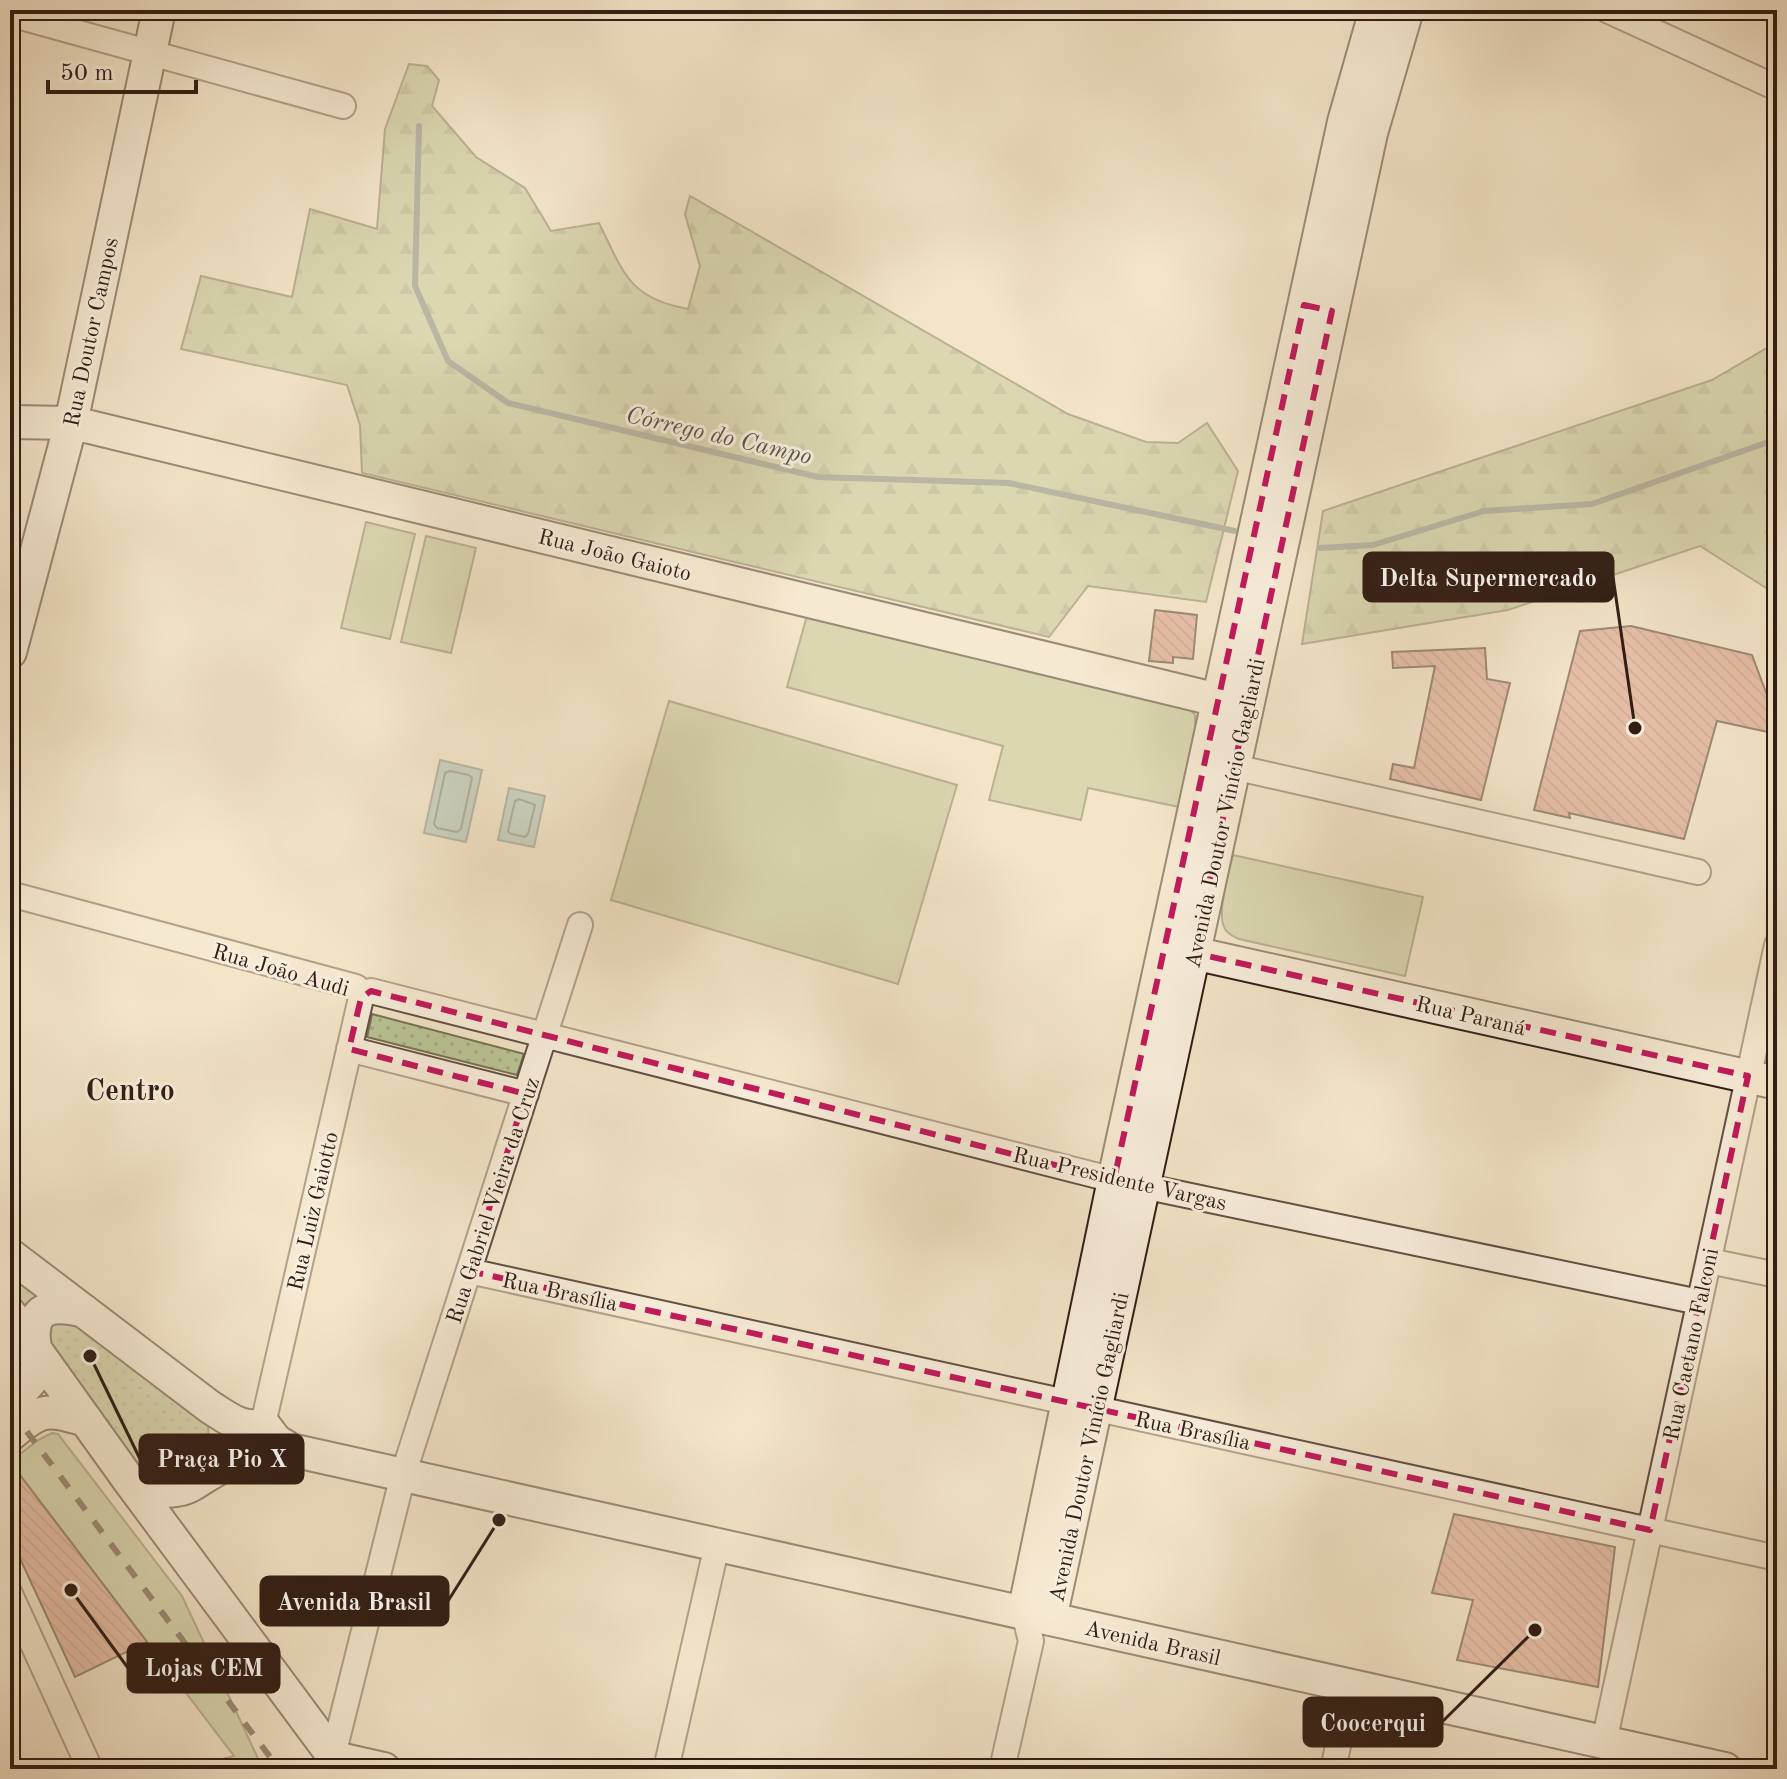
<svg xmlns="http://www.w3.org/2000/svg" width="1787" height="1779" font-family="'Old Standard TT',serif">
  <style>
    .green { fill: #bbc596; stroke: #767156; stroke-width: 2 }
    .forest { fill: url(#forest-firs); stroke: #767156; stroke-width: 2 }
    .park { fill: url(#park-dots); stroke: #767156; stroke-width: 2 }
    .water { fill: #9cbebb; stroke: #717e79; stroke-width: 2 }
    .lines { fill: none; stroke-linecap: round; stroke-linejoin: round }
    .shore { stroke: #666e68; stroke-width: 2 }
    .stream { stroke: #717e79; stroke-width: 6 }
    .building { fill: url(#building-back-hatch); stroke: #311d15; stroke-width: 2 }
    .street-casing { stroke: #624f42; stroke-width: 28 }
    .secondary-casing { stroke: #311d15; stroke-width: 36 }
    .street { stroke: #f8eedc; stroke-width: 24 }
    .secondary { stroke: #f8eedc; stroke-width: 32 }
    .rail { stroke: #311d15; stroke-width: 6; stroke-dasharray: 14 14; stroke-linecap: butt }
    .marked { fill: none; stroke: #c2185b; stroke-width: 6; stroke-dasharray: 16 10; stroke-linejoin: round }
    .labels { text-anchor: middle; stroke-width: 6; stroke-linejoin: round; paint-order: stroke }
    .street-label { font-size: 22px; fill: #311d15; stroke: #f8eedc }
    .water-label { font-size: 24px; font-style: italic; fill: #56554f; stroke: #f8eedc }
    .district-label { font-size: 30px; font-weight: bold; fill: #311d15; stroke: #f8eedc }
    .leader { fill: none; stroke: #311d15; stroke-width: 3 }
    .callout-dot { fill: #311d15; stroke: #f8eedc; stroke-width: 3 }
    .callout { fill: #311d15; stroke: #311d15; stroke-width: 3 }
    .callout-label { font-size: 24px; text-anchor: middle; font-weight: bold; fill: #fff }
  </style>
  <defs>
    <pattern id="forest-firs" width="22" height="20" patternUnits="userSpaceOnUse" patternTransform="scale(2)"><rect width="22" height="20" fill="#bbc596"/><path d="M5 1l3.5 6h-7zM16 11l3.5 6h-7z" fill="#a1a980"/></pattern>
    <pattern id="park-dots" width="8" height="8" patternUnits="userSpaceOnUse" patternTransform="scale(2)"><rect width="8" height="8" fill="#bbc596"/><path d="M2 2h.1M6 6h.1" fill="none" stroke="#a1a980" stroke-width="1.8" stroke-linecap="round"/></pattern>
    <pattern id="building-back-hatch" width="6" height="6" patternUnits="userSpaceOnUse" patternTransform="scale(2)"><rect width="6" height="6" fill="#d8907f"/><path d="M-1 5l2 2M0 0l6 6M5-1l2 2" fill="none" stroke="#b07567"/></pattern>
  </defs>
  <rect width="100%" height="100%" fill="#f4e5c9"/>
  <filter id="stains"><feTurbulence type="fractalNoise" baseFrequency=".0025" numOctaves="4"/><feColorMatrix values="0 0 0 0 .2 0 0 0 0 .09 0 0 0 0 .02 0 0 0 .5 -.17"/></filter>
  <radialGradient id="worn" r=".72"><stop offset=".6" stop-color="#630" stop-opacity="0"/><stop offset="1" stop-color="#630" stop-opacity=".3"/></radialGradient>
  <path class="green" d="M 366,522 L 415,534 L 390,639 L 341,628 Z
    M 426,536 L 476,548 L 451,653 L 401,642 Z
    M 808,612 L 1188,707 L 1195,715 L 1195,727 L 1179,807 L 1088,788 L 1081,820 L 989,800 L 1003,746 L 787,687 Z
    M 669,701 L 957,785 L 898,984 L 611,900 Z
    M 1233,855 L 1423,897 L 1405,976 L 1239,939 C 1233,936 1227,934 1224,927 C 1217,912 1229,872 1233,855 Z
    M 52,1433 L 58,1434 L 182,1596 L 263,1769 L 216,1769 L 211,1762 L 234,1756 L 10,1462 L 38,1440 Z"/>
  <path class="forest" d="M 409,64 L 427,66 L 439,80 L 432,106 L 476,157 L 525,188 L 551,231 L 599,223 C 624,273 628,298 688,309 L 700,266 L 685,214 L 690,196 L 1068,414 L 1146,442 L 1178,443 L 1207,423 L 1238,471 L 1206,602 L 1088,586 L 1049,637 L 362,473 L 360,425 L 347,385 L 181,349 L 201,276 L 292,297 L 310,209 L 377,229 L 385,129 Z
    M 1777,342 L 1777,611 L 1774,593 L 1700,546 L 1508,610 L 1302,644 L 1323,511 L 1712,380 Z"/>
  <path class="park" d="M 372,1014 L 524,1054 L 517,1075 L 367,1037 Z
    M 10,1260 L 208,1424 L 209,1452 L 196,1473 L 143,1478 L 10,1299 Z"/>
  <path class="water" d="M 440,760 L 482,770 L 466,842 L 424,833 Z
    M 509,788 L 545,796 L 534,847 L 498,840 Z"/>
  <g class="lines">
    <path class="shore" d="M 450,771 L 469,775 L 472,778 L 461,829 L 457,832 L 437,828 L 434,824 L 445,773 Z
      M 519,799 L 535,805 L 528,834 L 525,837 L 511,834 L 508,831 L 515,801 Z"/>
    <path class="stream" d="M 419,126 L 415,286 L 448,361 L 508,403 L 818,477 L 1009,483 L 1235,531
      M 1320,548 L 1373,545 L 1484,511 L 1592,504 L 1777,439"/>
  </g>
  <path class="building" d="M 1155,610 L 1197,615 L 1193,659 L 1173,657 L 1173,663 L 1149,661 Z
    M 1631,626 L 1752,655 L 1777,722 L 1777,734 L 1717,721 L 1684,839 L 1569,813 L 1570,818 L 1534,810 L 1580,631 Z
    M 1485,648 L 1487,679 L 1510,683 L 1481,800 L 1390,779 L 1393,764 L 1414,768 L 1435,666 L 1393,668 L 1392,652 Z
    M 10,1462 L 147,1642 L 75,1677 L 10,1537 Z
    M 1454,1514 L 1615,1547 L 1598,1687 L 1457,1660 L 1473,1600 L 1432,1593 Z"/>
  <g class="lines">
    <g class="street-casing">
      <path id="street" d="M 1607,10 L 1777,88
        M 10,14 L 343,106
        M 1234,767 L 1698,872
        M 10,894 L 356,987 L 361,998
        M 361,998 L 365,993 L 371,991 L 1114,1180 L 1699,1302
        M 349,1049 L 526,1094
        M 1709,1261 L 1777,1275
        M 469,1271 L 1777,1558
        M 263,1424 L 361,998
        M 10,1594 L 90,1769
        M 1604,1742 L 1777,945
        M 333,1755 L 403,1475 L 580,925
        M 666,1769 L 717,1545
        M 1002,1769 L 1031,1641 L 1024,1613
        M 1333,1769 L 1351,1686"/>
    </g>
    <g class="secondary-casing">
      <path id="secondary" d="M 10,422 L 71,423 L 90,427 L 1218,700 L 1229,703 L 1235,708
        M 10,652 L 71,423 L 159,10
        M 1175,949 L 1777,1083
        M 10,1255 L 210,1407 C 226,1417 244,1432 263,1424 L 276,1441 L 291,1450 L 1725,1769
        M 10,1314 L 128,1479 L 343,1769
        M 10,1400 C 19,1392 31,1384 36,1372 C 39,1364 36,1356 35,1348 C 28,1306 51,1303 84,1311
        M 10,1435 C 42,1407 47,1409 86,1420
        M 128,1479 C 144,1485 159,1493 176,1490 C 187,1489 195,1483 204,1477 C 232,1460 258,1446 291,1450
        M 1024,1613 L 1114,1180 L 1344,122 L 1376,10
        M 1050,1619 L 1371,133 L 1407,10
        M 335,1758 L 384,1769"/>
    </g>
    <use href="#street" class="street"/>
    <use href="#secondary" class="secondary"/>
    <path class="rail" d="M 10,1409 L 279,1769"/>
  </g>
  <path d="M0 0H1787V1779H0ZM 1304,305 L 1332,311 L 1194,953 L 1748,1076 L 1650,1530 L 469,1271 L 526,1094 L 349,1049 L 361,998 L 371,991 L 1114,1180 Z" fill="#f4e5c9" fill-opacity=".55" fill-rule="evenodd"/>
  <path class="marked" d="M 1304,305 L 1332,311 L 1194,953 L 1748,1076 L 1650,1530 L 469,1271 L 526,1094 L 349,1049 L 361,998 L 371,991 L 1114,1180 Z"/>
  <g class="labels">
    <g class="street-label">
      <text transform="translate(90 332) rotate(-78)" y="8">Rua Doutor Campos</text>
      <text transform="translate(615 554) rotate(14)" y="8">Rua João Gaioto</text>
      <text transform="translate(1224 813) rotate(-78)" y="8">Avenida Doutor Vinício Gagliardi</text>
      <text transform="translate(281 969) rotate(16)" y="8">Rua João Audi</text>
      <text transform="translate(1471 1015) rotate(13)" y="8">Rua Paraná</text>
      <text transform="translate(1120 1178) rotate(13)" y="8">Rua Presidente Vargas</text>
      <text transform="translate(492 1200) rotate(-72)" y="8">Rua Gabriel Vieira da Cruz</text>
      <text transform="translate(312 1211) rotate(-77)" y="8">Rua Luiz Gaiotto</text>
      <text transform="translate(560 1291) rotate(12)" y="8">Rua Brasília</text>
      <text transform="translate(1690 1344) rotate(-78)" y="8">Rua Caetano Falconi</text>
      <text transform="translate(1193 1430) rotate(12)" y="8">Rua Brasília</text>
      <text transform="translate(1088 1447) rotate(-78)" y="8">Avenida Doutor Vinício Gagliardi</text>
      <text transform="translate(1153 1642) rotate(13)" y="8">Avenida Brasil</text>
    </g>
    <g class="water-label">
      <text transform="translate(719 435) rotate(13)" y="8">Córrego do Campo</text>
    </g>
    <g class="district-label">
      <text x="130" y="1100">Centro</text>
    </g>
  </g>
  <path class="leader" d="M1635 728L1613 577M90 1356L140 1459M499 1520L448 1601M71 1590L128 1668M1535 1630L1442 1722"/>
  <g class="callout-dot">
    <circle cx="1635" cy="728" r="8"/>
    <circle cx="90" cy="1356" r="8"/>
    <circle cx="499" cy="1520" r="8"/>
    <circle cx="71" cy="1590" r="8"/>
    <circle cx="1535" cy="1630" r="8"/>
  </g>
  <g class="callout">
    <rect x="1364" y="553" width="249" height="48" rx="8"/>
    <rect x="140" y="1435" width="163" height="48" rx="8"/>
    <rect x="261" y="1577" width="187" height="48" rx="8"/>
    <rect x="128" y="1644" width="151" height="48" rx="8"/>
    <rect x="1304" y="1698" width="138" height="48" rx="8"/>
  </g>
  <g class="callout-label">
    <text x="1488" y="586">Delta Supermercado</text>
    <text x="222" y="1467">Praça Pio X</text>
    <text x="354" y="1610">Avenida Brasil</text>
    <text x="204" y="1676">Lojas CEM</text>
    <text x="1373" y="1731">Coocerqui</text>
  </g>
  <rect width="1787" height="1779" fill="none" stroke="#f4e5c9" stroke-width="40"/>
  <rect x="12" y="12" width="1763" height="1755" fill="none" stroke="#311d15" stroke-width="4"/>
  <rect x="20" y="20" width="1747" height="1739" fill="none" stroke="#311d15" stroke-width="2"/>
  <path d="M48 80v12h148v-12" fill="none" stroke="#311d15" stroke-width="4"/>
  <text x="60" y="80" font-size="24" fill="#311d15" stroke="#f8eedc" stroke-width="6" paint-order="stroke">50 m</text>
  <rect width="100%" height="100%" filter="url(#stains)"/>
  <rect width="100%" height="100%" fill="url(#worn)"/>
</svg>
